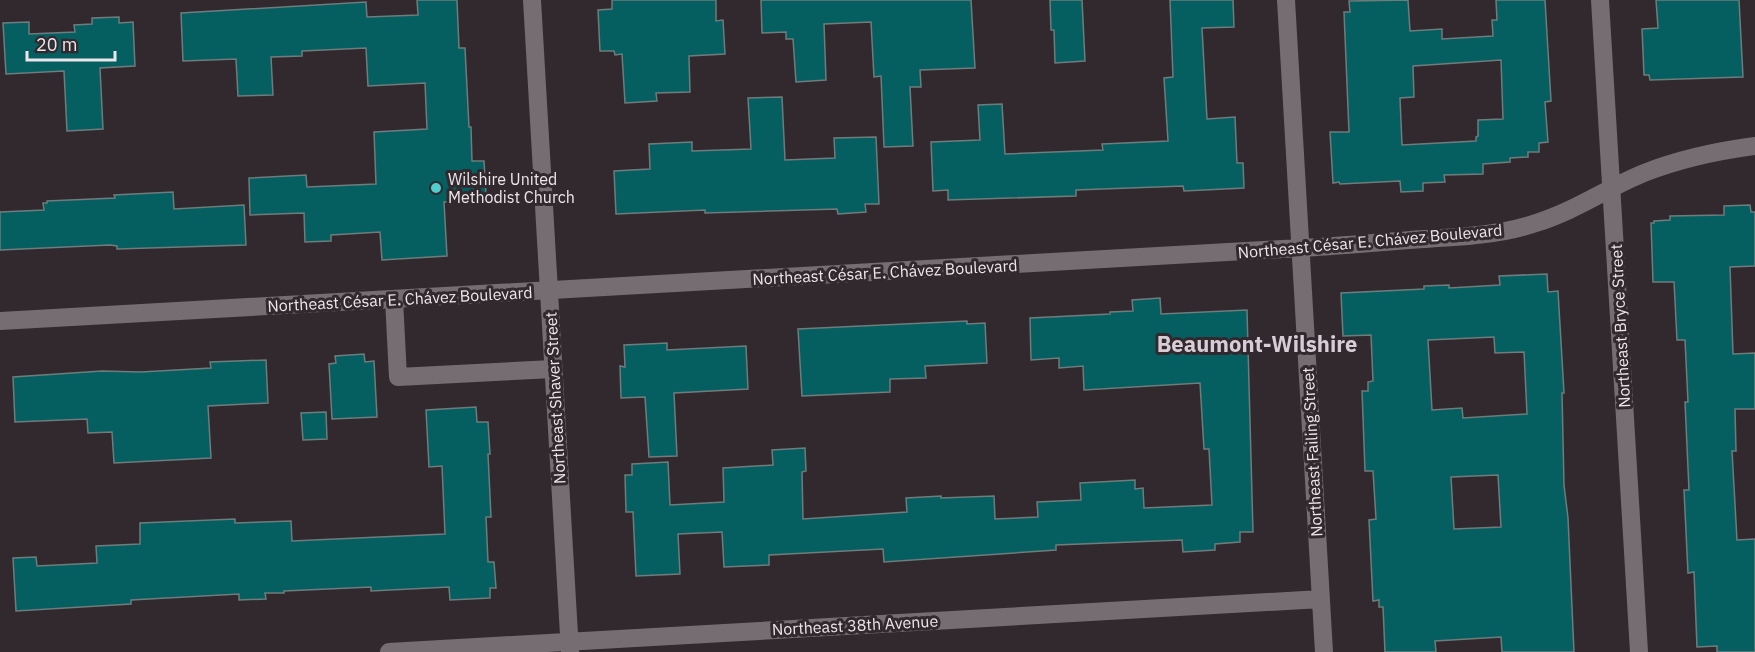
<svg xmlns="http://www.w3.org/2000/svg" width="1755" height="652" font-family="'IBM Plex Sans',sans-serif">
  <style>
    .building { fill: #055f61; stroke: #6e7c7c; stroke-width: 1.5; fill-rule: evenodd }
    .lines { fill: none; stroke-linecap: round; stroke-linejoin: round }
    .service { stroke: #766d73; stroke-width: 18 }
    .minor { stroke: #766d73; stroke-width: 18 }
    .poi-dot { fill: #52cdce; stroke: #32292f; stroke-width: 2 }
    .labels { text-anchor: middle; stroke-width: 6; stroke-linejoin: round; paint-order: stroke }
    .poi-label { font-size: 16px; fill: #ece6ea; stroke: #32292f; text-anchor: start }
    .street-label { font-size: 16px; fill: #ece6ea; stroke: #32292f }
    .district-label { font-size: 22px; font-weight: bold; fill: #d8cdd4; stroke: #32292f }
  </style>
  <rect width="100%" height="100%" fill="#32292f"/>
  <path class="building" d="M 417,0 L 457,0 L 459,48 L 465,48 L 469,127 L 471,127 L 472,161 L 484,161 L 486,195 L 474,195 L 474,201 L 444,202 L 447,256 L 382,260 L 380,232 L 331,235 L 331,241 L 305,242 L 304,213 L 250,215 L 249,178 L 306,175 L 307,187 L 376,184 L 374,132 L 427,129 L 425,83 L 368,86 L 366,48 L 302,51 L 302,56 L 271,57 L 273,95 L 238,96 L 236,59 L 183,61 L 181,13 L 366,2 L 367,17 L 418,15 Z
    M 612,0 L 716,0 L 716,21 L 723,20 L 725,54 L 689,56 L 690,92 L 656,93 L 657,101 L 625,103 L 622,54 L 615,55 L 614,51 L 600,51 L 598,10 L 612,9 Z
    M 761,0 L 971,0 L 975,68 L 920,70 L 921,87 L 910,87 L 913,146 L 884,147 L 881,76 L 874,77 L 871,22 L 824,24 L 826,80 L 796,82 L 793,39 L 786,39 L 786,32 L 762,33 Z
    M 1050,0 L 1082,0 L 1085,61 L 1055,63 L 1054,30 L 1051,30 Z
    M 1170,0 L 1233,0 L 1234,27 L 1202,28 L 1207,119 L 1235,117 L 1237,163 L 1243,163 L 1244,188 L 1184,191 L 1183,186 L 1076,190 L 1076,196 L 948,200 L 948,190 L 933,191 L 931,142 L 980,140 L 978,105 L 1002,104 L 1005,154 L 1103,150 L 1102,144 L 1168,141 L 1164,78 L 1173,77 Z
    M 1408,0 L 1410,31 L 1442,29 L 1442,39 L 1493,36 L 1492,20 L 1497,20 L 1496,0 L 1545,0 L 1551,101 L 1545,102 L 1548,142 L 1539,143 L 1539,152 L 1528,152 L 1528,157 L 1510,158 L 1510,162 L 1483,164 L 1483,174 L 1444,175 L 1445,182 L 1423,183 L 1423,191 L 1401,192 L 1400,181 L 1340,184 L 1339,182 L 1333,183 L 1330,132 L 1349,132 L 1344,12 L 1350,12 L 1349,1 ZM 1501,60 L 1503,119 L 1478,120 L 1478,136 L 1476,137 L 1476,141 L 1402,145 L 1400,98 L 1414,97 L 1413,66 Z
    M 1656,0 L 1739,0 L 1743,77 L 1650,80 L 1649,75 L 1644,75 L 1642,29 L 1658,28 Z
    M 119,17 L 119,23 L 133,22 L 135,66 L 100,68 L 103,129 L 67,131 L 64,71 L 6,74 L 3,23 L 29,22 L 29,34 L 75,32 L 74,25 L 92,24 L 92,18 Z
    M 782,97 L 785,160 L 835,158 L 834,138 L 876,137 L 879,204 L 865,204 L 866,212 L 838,214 L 837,209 L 705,213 L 705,210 L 616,214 L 614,171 L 650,169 L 649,144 L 692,142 L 692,151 L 751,149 L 748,98 Z
    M 173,192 L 174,209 L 244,205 L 246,245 L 117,249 L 117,246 L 110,245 L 0,250 L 0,212 L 44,210 L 43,203 L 47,203 L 47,201 L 115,198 L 114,195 Z
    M 1750,205 L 1751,212 L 1755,212 L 1755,266 L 1730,267 L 1733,354 L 1755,353 L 1755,409 L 1735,409 L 1736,451 L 1732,451 L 1737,540 L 1755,539 L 1755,652 L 1717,652 L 1717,646 L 1697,647 L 1694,572 L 1688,573 L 1684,490 L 1689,490 L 1685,402 L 1688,402 L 1685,340 L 1677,340 L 1674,282 L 1653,282 L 1651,223 L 1654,223 L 1654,221 L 1670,220 L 1670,216 L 1724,215 L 1724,206 Z
    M 1547,274 L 1548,292 L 1558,291 L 1564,393 L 1562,393 L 1564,485 L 1568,518 L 1574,652 L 1502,652 L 1501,637 L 1435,641 L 1436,652 L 1385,652 L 1383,607 L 1379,607 L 1379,600 L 1373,601 L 1369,520 L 1376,519 L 1373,471 L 1365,471 L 1362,391 L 1368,391 L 1368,382 L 1373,381 L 1371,335 L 1343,336 L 1341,293 L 1424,289 L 1424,286 L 1449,285 L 1449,288 L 1500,285 L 1499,276 ZM 1494,337 L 1495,353 L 1524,352 L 1527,414 L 1463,418 L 1462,408 L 1432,410 L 1428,340 ZM 1498,475 L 1501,527 L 1454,529 L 1451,477 Z
    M 1160,298 L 1161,314 L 1247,310 L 1253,532 L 1240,532 L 1240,542 L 1215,544 L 1215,550 L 1183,552 L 1182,540 L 1056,545 L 1056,550 L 884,562 L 883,549 L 769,555 L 769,565 L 724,567 L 722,532 L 678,534 L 680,574 L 636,576 L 633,512 L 626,512 L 625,475 L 632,475 L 632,464 L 668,462 L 670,505 L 724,502 L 723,468 L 773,465 L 772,450 L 805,448 L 806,471 L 802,472 L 803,519 L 907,512 L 906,498 L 941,496 L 941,498 L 994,496 L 995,519 L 1038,517 L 1037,502 L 1081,500 L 1080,483 L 1135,480 L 1135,489 L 1143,488 L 1144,508 L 1212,505 L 1209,449 L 1204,449 L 1200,383 L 1084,390 L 1083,366 L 1059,368 L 1059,358 L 1031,360 L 1030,318 L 1110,314 L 1110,312 L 1133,311 L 1132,300 Z
    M 967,321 L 967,324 L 985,323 L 987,363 L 925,366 L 926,378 L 890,379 L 890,392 L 802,396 L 798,329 Z
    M 667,343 L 667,350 L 746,346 L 748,389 L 674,393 L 677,456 L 649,457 L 645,397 L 621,398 L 620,366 L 625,367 L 624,345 Z
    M 364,354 L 365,362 L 374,361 L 377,417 L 332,419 L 329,364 L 336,363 L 335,356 Z
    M 266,360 L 268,403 L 208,406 L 211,458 L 114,463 L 112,432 L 88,433 L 87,419 L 15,422 L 13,377 L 102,371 L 141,372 L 211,368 L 210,362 Z
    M 476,407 L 477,422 L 488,422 L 490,454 L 488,454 L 491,517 L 486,517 L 488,562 L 494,562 L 496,588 L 490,588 L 490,598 L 450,600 L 449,587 L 371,591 L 371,587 L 284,591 L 284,593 L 265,593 L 266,599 L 239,600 L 239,594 L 131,600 L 131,604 L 16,611 L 13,558 L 36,557 L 37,566 L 97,563 L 96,546 L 140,544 L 140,523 L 235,519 L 235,523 L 291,521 L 292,541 L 445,534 L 442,466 L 429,467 L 426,410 Z
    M 326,412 L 327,439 L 303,440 L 301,413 Z"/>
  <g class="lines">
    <path class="service" d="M 394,299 L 398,377 L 553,369"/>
    <path class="minor" d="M 532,0 L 570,652
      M 1286,0 L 1324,652
      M 1600,0 L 1639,652
      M 0,321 L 1300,248 C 1341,246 1382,242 1424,239 C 1461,237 1500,235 1536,223 C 1575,211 1607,188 1644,173 C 1680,159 1717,151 1755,146
      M 389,652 L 1321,599"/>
  </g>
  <circle class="poi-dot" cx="436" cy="188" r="6"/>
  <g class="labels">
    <g class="poi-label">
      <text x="448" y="185">Wilshire United<tspan x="448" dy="18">Methodist Church</tspan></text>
    </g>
    <g class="street-label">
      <text transform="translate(1370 241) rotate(-5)" y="6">Northeast César E. Chávez Boulevard</text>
      <text transform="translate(885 272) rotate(-3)" y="6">Northeast César E. Chávez Boulevard</text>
      <text transform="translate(400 299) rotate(-3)" y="6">Northeast César E. Chávez Boulevard</text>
      <text transform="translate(1620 326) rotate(-93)" y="6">Northeast Bryce Street</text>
      <text transform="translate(555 398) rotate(-93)" y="6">Northeast Shaver Street</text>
      <text transform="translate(1312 452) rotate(-93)" y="6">Northeast Failing Street</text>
      <text transform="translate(855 625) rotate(-3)" y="6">Northeast 38th Avenue</text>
    </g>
    <g class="district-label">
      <text x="1257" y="352">Beaumont-Wilshire</text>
    </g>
  </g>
  <path d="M27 51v9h88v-9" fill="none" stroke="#ece6ea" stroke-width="3"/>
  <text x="36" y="51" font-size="18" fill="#ece6ea" stroke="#32292f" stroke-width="4.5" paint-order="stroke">20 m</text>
</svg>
